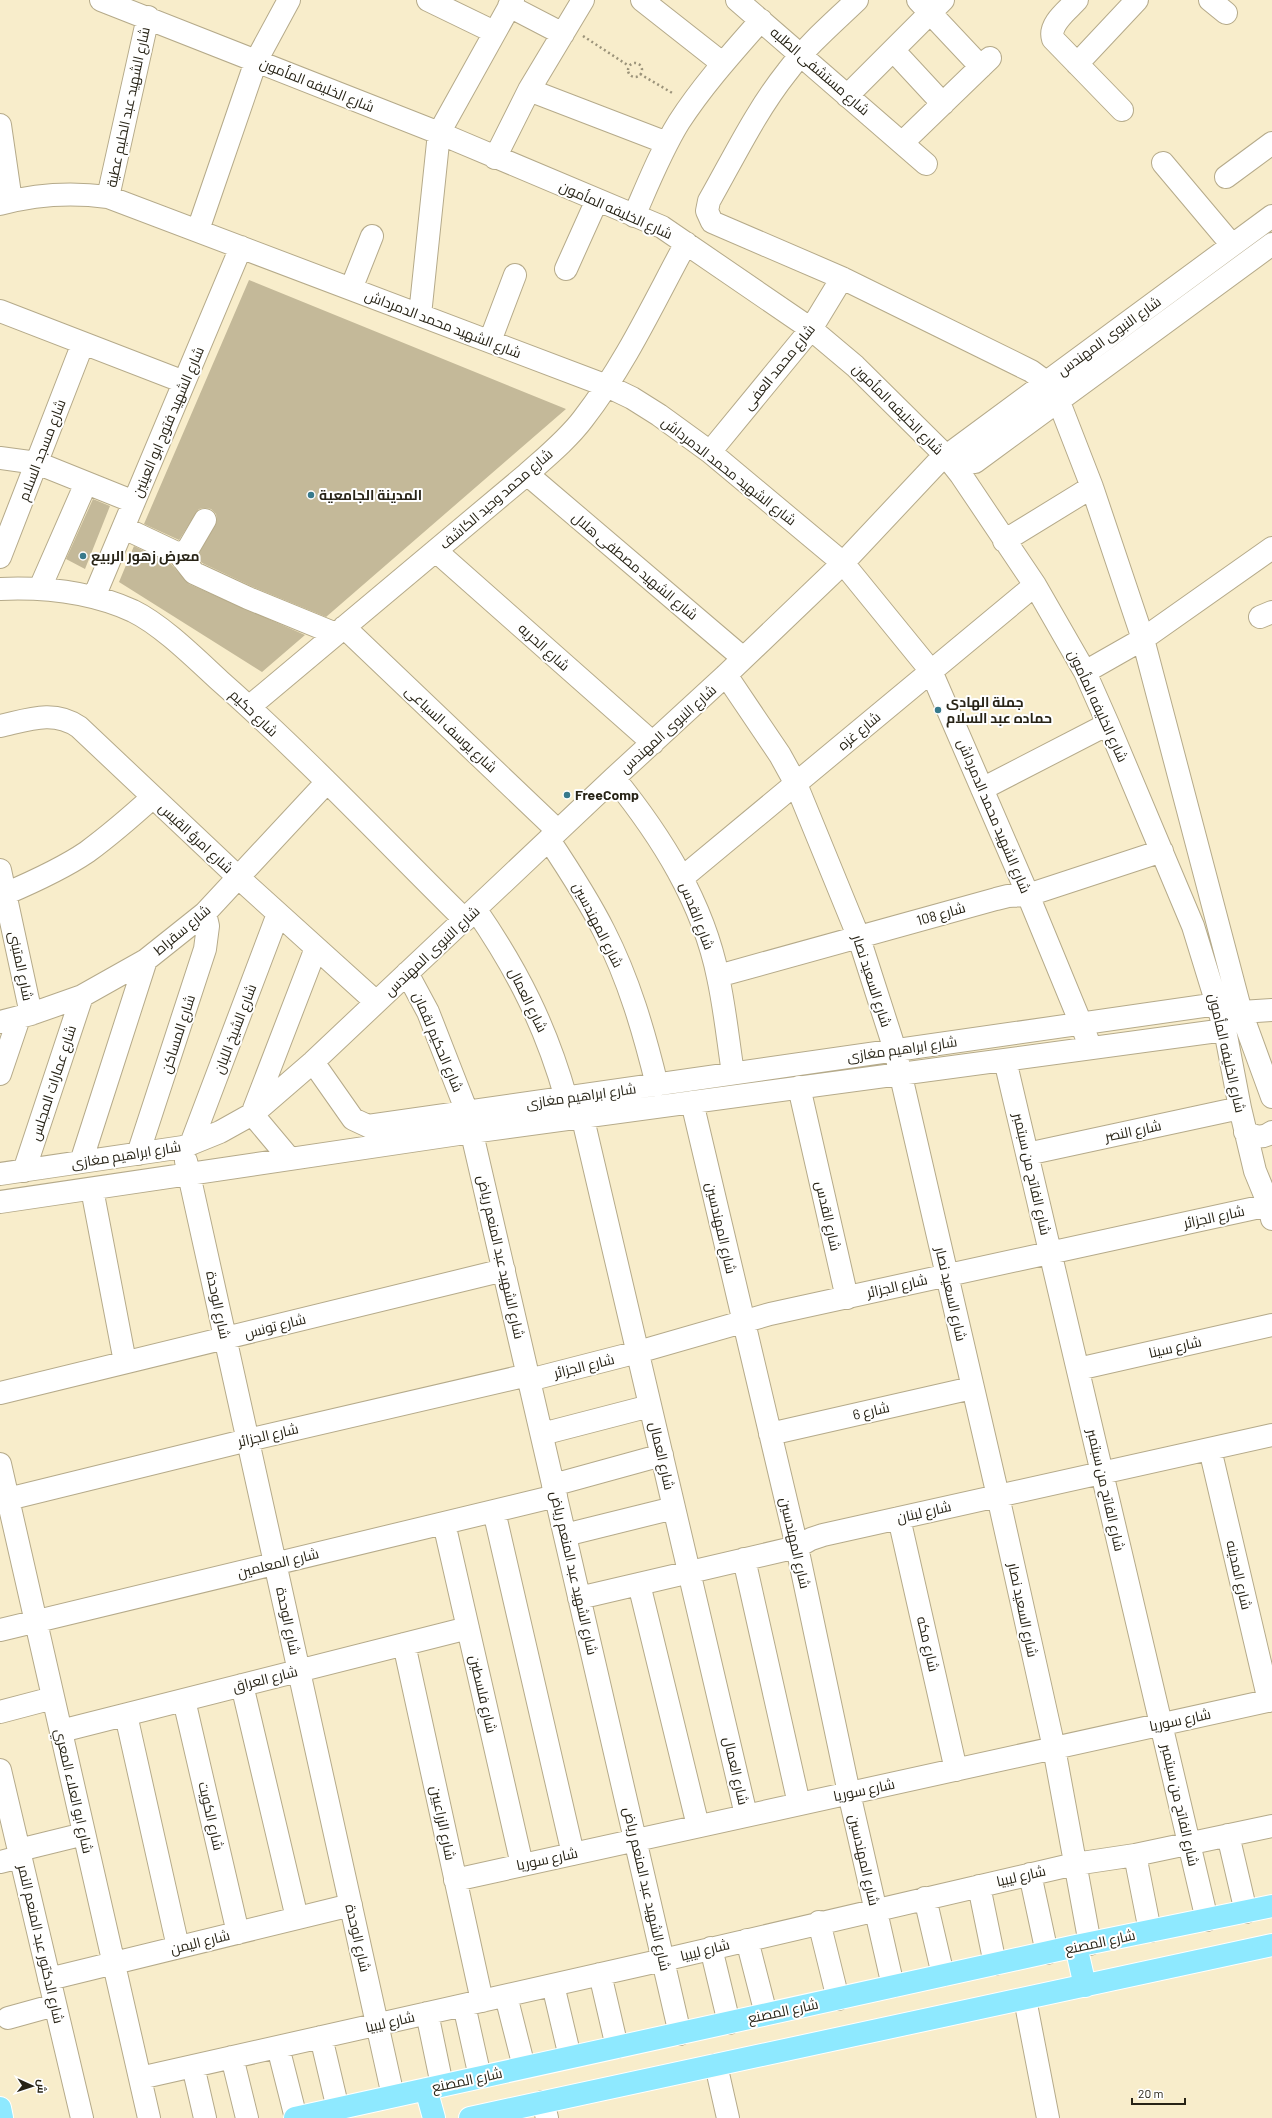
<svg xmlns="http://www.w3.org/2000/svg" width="1272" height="2118" font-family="Barlow,Cairo,sans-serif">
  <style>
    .building { fill: #c4b999 }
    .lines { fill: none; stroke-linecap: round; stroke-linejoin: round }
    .minor-casing { stroke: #b5aa8a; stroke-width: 24 }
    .major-casing { stroke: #fff; stroke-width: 24 }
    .path { stroke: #9b937a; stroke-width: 2.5; stroke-dasharray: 2 3; stroke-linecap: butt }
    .minor { stroke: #fff; stroke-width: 22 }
    .major { stroke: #8ee9ff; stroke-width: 22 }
    .poi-dot { fill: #387a8c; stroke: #fff; stroke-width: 1.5 }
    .labels { text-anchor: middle; stroke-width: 4; stroke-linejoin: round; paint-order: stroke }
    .street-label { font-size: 14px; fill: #272316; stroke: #fff }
    .poi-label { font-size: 14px; font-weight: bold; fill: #272316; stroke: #fff; text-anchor: start }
  </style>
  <rect width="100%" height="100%" fill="#f8edcb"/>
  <path class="building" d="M 249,280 L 566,409 L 326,617 L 253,587 L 202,563 L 197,557 L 217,520 L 216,514 L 211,509 L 205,508 L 199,509 L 179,540 L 144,524 Z
    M 93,499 L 110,506 L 85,569 L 66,559 Z
    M 134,546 L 171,564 L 189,584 L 305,635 L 262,672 L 119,582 Z"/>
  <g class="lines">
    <g class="minor-casing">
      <path id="minor" d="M 101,0 L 439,133 L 662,227 L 811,329 L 855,366 L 946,456 L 961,475 L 1035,585 L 1085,672 L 1108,724 L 1193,926 L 1225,1030 L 1240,1108 L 1255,1171 L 1269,1205 L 1272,1219
        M 428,0 L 494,32
        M 642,0 L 722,63
        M 737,0 L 926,164
        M 857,0 C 833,23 807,45 787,72 C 756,111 734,157 709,201 L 707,211 L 712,222 L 842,278 L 1031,371 L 1046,382 L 1059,402 L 1092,487 L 1143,639 L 1241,1012 L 1272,1097
        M 918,0 L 981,67
        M 1077,0 C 1068,10 1048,24 1053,39 L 1122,110
        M 1210,0 L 1226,13
        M 509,6 L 563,34
        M 893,50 L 943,104
        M 1077,64 L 1137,0
        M 529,90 L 667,143
        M 847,96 L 943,0
        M 0,125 L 11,201
        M 902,143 L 990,58
        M 495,158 L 529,90 L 583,0
        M 1163,163 L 1232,245
        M 1226,177 L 1272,143
        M 108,197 L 148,17
        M 0,204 C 36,194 71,192 108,197 L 607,386 L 632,398 L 659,415 L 710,452 L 843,563 L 931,671 L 1028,895 L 1091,1048
        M 634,216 C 648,184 661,151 679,122 C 703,85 732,53 761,20
        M 198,230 L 256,61 L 289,0
        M 566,269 L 597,200
        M 351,289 L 372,236
        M 0,311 L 184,382
        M 420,315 L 439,133 L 513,0
        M 490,341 L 515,275
        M 710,452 L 811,329 L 842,278
        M 946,456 L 956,463 L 975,462 L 1272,244
        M 0,458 L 37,463 L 134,502
        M 527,474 L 743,658
        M 124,528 L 179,554 L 188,549 L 205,520
        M 1004,541 L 1092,487
        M 436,551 L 653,743
        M 179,554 L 194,573 L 248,598 L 336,634
        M 0,557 L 83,343
        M 40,588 L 86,483
        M 0,589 C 45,587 91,592 133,611 C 162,625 196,659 220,681 C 305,756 384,840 465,920
        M 94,597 L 241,247
        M 1260,617 L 1272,612
        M 344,627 L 558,831
        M 1085,672 L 1143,639 L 1272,548
        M 726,675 L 780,755 L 796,784 L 859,938 L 895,1050 L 998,1496 L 1054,1748 L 1090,1944
        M 249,707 L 527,474 C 546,457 568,439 583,419 C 625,365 654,302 686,243
        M 0,726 C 27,720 54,709 79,727 L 239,878 L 376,1002
        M 614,778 C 661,836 703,902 718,977 C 725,1009 728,1041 733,1073
        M 982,789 L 1108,724
        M 549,840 C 569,870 588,899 604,931 C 629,980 644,1032 657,1085
        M 0,870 L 31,1014
        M 682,878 L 1035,585
        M 5,894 C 33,882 62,869 87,852 C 110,835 132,816 153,797
        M 476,910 C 518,971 546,1027 566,1098
        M 407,973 L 428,1012 L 467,1112 L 680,2034
        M 718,976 L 996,899 L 1008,896 L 1028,895 L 1162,851
        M 1241,1012 L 1272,1010
        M 0,1022 L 31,1014 L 82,996 L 146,960 L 205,913 L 326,783
        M 1005,1060 L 1207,1920
        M 313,1062 L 353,1119 L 368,1126 L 1218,1004
        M 0,1074 L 19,1018
        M 799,1087 L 847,1298
        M 579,1102 L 746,1815
        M 692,1102 L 797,1547 L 849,1793 L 893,1986
        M 1245,1132 C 1256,1137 1262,1139 1272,1132
        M 191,1144 L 278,914
        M 138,1154 L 205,949 L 208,926 L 205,913
        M 1027,1154 L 1240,1108
        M 289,1158 L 258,1121 L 254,1109 L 316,948
        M 186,1161 L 393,2096
        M 81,1162 L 146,960
        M 24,1171 L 82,996
        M 0,1174 L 183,1147 L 220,1132 L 254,1113 L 313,1062 L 614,778 L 726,675 L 843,563 L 937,463 L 1272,216
        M 92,1189 L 125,1362
        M 0,1202 L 472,1132 L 1225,1030
        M 1078,1369 L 1272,1325
        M 529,1380 L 638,1352 L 770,1314 L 1269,1205
        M 0,1393 L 504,1270
        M 542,1434 L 650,1406
        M 770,1434 L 972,1388
        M 1210,1449 L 1269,1701
        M 0,1464 L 149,2118
        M 553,1485 L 662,1455
        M 8,1499 L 248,1440 L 528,1375
        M 494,1511 L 573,1854
        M 899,1518 L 956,1770
        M 444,1523 L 522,1865
        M 565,1535 L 674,1508
        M 744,1559 L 799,1804
        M 639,1584 L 698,1826
        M 579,1598 L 797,1547 L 811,1539 L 823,1535 L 1272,1435
        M 0,1630 L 556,1496
        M 404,1644 L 482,2001
        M 242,1685 L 297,1918
        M 184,1700 L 238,1933
        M 0,1712 L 53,1698
        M 126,1715 L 178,1947
        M 61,1731 L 468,1628
        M 0,1770 L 82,2118
        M 1228,1835 L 1246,1912
        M 19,1850 L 84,1834
        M 1135,1855 L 1150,1931
        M 0,1862 L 20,1857
        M 1030,1874 L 1047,1953
        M 455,1880 L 1272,1700
        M 979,1886 L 995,1964
        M 925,1898 L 943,1975
        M 819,1922 L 838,1999
        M 747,1940 L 766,2014
        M 711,1948 L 729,2023
        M 600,1974 L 617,2047
        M 49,1979 L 351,1905
        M 553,1985 L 570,2057
        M 506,1996 L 524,2067
        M 1025,1999 L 1048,2118
        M 464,2005 L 480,2077
        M 427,2013 L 442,2085
        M 8,2018 L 55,2005
        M 321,2037 L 338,2109
        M 278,2047 L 296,2118
        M 232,2057 L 247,2118
        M 716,2065 L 728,2118
        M 193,2066 L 205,2118
        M 140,2078 L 663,1960 L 1075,1864 L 1135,1855 L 1272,1826
        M 543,2102 L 547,2118"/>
    </g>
    <g class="major-casing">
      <path id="major" d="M 1076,1946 L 1085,1986
        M 426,2089 L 434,2118
        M 0,2108 L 2,2118
        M 295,2118 L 1076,1946 L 1272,1906
        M 470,2118 L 1272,1945"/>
    </g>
    <path class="path" d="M 583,36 L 629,66
      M628 70a7 7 0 1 1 14 0a7 7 0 1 1-14 0Z
      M 640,74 L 674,94"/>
    <use href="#minor" class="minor"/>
    <use href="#major" class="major"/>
  </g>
  <g class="poi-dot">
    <circle cx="311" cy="495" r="4"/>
    <circle cx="83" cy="556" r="4"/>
    <circle cx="938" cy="710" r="4"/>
    <circle cx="567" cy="795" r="4"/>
  </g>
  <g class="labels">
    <g class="street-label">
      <text transform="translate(820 71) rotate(41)" y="5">شارع مستشفى الطلبه</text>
      <text transform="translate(317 85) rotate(22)" y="5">شارع الخليفه المأمون</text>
      <text transform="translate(128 107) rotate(-78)" y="5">شارع الشهيد عبد الحليم عطية</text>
      <text transform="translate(616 210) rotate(24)" y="5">شارع الخليفه المأمون</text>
      <text transform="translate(443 324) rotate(21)" y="5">شارع الشهيد محمد الدمرداش</text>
      <text transform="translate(1109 336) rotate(-36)" y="5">شارع النبوى المهندس</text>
      <text transform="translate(779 367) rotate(-51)" y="5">شارع محمد العفى</text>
      <text transform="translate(898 409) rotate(45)" y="5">شارع الخليفه المأمون</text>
      <text transform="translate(168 422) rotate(-67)" y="5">شارع الشهيد فتوح ابو العينين</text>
      <text transform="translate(42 450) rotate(-69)" y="5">شارع مسجد السلام</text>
      <text transform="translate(729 471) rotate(38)" y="5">شارع الشهيد محمد الدمرداش</text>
      <text transform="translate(496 499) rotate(-41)" y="5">شارع محمد وحيد الكاشف</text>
      <text transform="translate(635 566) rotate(40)" y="5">شارع الشهيد مصطفى هلال</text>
      <text transform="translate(544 647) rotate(42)" y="5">شارع الحريه</text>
      <text transform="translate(1098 706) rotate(65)" y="5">شارع الخليفه المأمون</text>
      <text transform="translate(254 713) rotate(44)" y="5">شارع حكيم</text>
      <text transform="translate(451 729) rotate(43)" y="5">شارع يوسف السباعى</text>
      <text transform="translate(668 729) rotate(-42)" y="5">شارع النبوى المهندس</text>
      <text transform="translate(859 731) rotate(-40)" y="5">شارع غزه</text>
      <text transform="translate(994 816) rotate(67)" y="5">شارع الشهيد محمد الدمرداش</text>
      <text transform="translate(196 838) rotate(43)" y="5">شارع امرؤ القيس</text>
      <text transform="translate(941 914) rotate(-16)" y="5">شارع 108</text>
      <text transform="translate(697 916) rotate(69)" y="5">شارع القدس</text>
      <text transform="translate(598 925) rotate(63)" y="5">شارع المهندسين</text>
      <text transform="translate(182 930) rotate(-40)" y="5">شارع سقراط</text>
      <text transform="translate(432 951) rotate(-43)" y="5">شارع النبوى المهندس</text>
      <text transform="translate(21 966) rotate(78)" y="5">شارع المتبنى</text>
      <text transform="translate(872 981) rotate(72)" y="5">شارع السعيد نصار</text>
      <text transform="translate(528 1000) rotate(64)" y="5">شارع العمال</text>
      <text transform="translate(235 1029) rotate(-69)" y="5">شارع الشيخ اللبان</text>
      <text transform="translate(178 1034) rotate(-72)" y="5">شارع المساكن</text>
      <text transform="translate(438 1042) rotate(67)" y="5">شارع الحكيم لقمان</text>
      <text transform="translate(902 1049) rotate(-8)" y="5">شارع ابراهيم مغازى</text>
      <text transform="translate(1227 1053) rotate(77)" y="5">شارع الخليفه المأمون</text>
      <text transform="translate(53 1083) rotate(-72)" y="5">شارع عمارات المجلس</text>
      <text transform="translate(581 1096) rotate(-8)" y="5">شارع ابراهيم مغازى</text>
      <text transform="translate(1133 1131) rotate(-12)" y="5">شارع النصر</text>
      <text transform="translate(126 1155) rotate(-9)" y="5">شارع ابراهيم مغازى</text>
      <text transform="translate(1032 1174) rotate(77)" y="5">شارع الفاتح من سبتمبر</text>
      <text transform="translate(828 1216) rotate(77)" y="5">شارع القدس</text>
      <text transform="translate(1214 1217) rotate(-12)" y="5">شارع الجزائر</text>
      <text transform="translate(721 1228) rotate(77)" y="5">شارع المهندسين</text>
      <text transform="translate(501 1257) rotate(77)" y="5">شارع الشهيد عبد المنعم رياض</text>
      <text transform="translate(897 1286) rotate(-13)" y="5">شارع الجزائر</text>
      <text transform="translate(951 1294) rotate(77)" y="5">شارع السعيد نصار</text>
      <text transform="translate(218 1305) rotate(78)" y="5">شارع الوحدة</text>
      <text transform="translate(275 1326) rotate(-14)" y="5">شارع تونس</text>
      <text transform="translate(1175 1347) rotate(-13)" y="5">شارع سينا</text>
      <text transform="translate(584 1366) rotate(-14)" y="5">شارع الجزائر</text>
      <text transform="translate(871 1411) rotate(-13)" y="5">شارع 6</text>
      <text transform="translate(268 1435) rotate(-13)" y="5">شارع الجزائر</text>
      <text transform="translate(662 1456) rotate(77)" y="5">شارع العمال</text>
      <text transform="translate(1106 1490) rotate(77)" y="5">شارع الفاتح من سبتمبر</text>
      <text transform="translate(924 1512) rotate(-13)" y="5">شارع لبنان</text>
      <text transform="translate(795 1543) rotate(77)" y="5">شارع المهندسين</text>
      <text transform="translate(278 1563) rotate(-14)" y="5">شارع المعلمين</text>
      <text transform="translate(574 1573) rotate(77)" y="5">شارع الشهيد عبد المنعم رياض</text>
      <text transform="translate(1239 1575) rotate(77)" y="5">شارع المدينه</text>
      <text transform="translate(1023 1610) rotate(78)" y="5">شارع السعيد نصار</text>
      <text transform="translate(288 1621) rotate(78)" y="5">شارع الوحدة</text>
      <text transform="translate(928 1644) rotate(77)" y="5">شارع مكه</text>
      <text transform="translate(265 1679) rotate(-14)" y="5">شارع العراق</text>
      <text transform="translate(483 1694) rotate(77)" y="5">شارع فلسطين</text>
      <text transform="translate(1180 1720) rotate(-12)" y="5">شارع سوريا</text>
      <text transform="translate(736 1771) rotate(77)" y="5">شارع العمال</text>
      <text transform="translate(864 1790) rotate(-12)" y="5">شارع سوريا</text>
      <text transform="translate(74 1791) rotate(77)" y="5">شارع ابو العلاء المعري</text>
      <text transform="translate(1180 1805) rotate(77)" y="5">شارع الفاتح من سبتمبر</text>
      <text transform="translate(211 1816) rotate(77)" y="5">شارع الكويت</text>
      <text transform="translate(443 1823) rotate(78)" y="5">شارع الزراعيين</text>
      <text transform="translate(547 1859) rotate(-12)" y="5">شارع سوريا</text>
      <text transform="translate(864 1860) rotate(77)" y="5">شارع المهندسين</text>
      <text transform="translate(1021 1876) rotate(-13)" y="5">شارع ليبيا</text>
      <text transform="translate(647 1889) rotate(77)" y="5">شارع الشهيد عبد المنعم رياض</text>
      <text transform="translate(358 1938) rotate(77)" y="5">شارع الوحدة</text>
      <text transform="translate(200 1942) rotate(-14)" y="5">شارع اليمن</text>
      <text transform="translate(1100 1942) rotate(-12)" y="5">شارع المصنع</text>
      <text transform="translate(41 1944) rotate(77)" y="5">شارع الدكتور عبد المنعم النمر</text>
      <text transform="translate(705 1950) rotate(-14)" y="5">شارع ليبيا</text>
      <text transform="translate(783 2011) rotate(-12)" y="5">شارع المصنع</text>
      <text transform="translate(390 2022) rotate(-13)" y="5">شارع ليبيا</text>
      <text transform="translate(467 2080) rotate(-12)" y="5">شارع المصنع</text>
    </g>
    <g class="poi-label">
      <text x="319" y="500">المدينة الجامعية</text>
      <text x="91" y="561">معرض زهور الربيع</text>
      <text x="946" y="707">جملة الهادى<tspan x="946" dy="16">حماده عبد السلام</tspan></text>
      <text x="575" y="800">FreeComp</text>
    </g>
  </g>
  <g transform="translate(32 2086) rotate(93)" stroke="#ffffff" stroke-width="3" paint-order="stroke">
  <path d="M0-3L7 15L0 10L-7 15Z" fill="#272316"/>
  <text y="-6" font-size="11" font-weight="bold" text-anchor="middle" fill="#272316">ش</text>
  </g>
  <path d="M1132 2098v6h53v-6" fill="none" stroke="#272316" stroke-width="2"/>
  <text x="1138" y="2098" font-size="12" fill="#272316" stroke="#ffffff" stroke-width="3" paint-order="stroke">20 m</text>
</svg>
